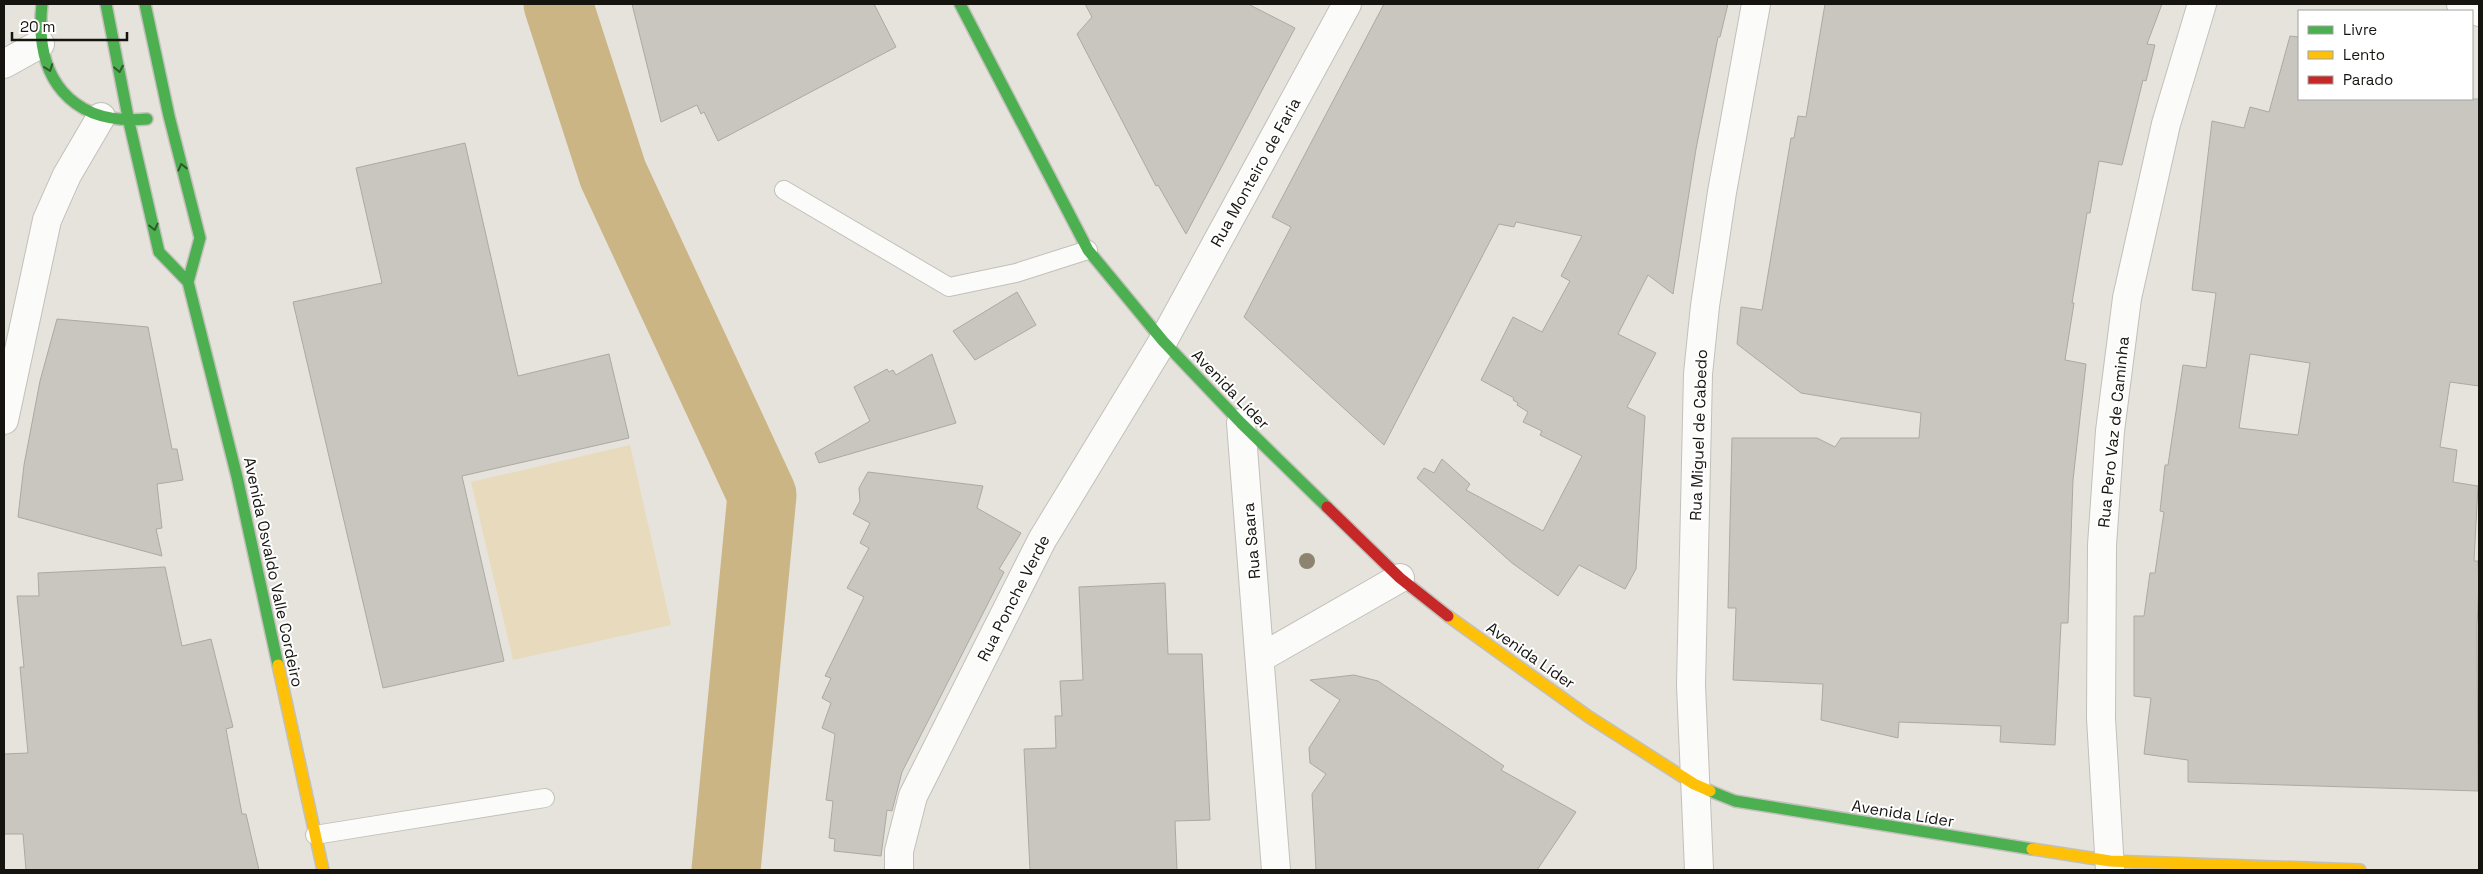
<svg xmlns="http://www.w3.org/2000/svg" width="2483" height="874" font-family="'Space Grotesk',sans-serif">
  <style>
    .green { fill: #e8dabc }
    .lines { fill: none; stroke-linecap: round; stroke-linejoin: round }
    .river { stroke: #cbb584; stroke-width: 69 }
    .building { fill: #c9c6c0; stroke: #aba9a3; fill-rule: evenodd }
    .lane-casing { stroke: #c2c0ba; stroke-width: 20 }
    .street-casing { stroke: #c2c0ba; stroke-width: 30 }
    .fast-casing { stroke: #c2c0ba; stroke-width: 14 }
    .slow-casing { stroke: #c2c0ba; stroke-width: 14 }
    .jam-casing { stroke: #c2c0ba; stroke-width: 14 }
    .lane { stroke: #fbfbfa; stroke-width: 18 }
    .street { stroke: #fbfbfa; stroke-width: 28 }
    .fast { stroke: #4caf50; stroke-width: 11 }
    .slow { stroke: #ffc107; stroke-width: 11 }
    .jam { stroke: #c62828; stroke-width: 11 }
    .tree { fill: #8d8470 }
    .oneway { stroke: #2e5a2c }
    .labels { text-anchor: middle; stroke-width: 4; stroke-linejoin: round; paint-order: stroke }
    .street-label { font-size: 16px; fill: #16140f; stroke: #fff }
  </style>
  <rect width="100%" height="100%" fill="#e6e3dc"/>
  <path class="green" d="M 630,445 L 671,625 L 513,660 L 471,482 Z"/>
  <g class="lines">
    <path class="river" d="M 558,4 L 613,174 L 762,495 L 726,870"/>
  </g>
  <path class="building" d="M 632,4 L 874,4 L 896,47 L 718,141 L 704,112 L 701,114 L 697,105 L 661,122 Z
    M 1085,4 L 1248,4 L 1295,28 L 1186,234 L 1158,185 L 1156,186 L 1077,34 L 1092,17 Z
    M 1384,4 L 1728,4 L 1720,37 L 1718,37 L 1696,149 L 1673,294 L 1648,275 L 1618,334 L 1656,353 L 1627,407 L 1645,416 L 1636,569 L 1625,589 L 1579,565 L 1558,596 L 1512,563 L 1417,478 L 1424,468 L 1434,473 L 1442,459 L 1470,484 L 1466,490 L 1543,531 L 1582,456 L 1540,435 L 1542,431 L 1523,422 L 1528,412 L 1517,405 L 1518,403 L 1513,400 L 1514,398 L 1481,380 L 1513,317 L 1542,332 L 1570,281 L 1561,276 L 1582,236 L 1516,222 L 1514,227 L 1499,224 L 1384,445 L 1244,317 L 1291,227 L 1272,217 Z
    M 1825,4 L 2162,4 L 2147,44 L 2155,45 L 2146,81 L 2143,80 L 2122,165 L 2099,161 L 2090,213 L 2087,213 L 2072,303 L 2074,303 L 2065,360 L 2086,364 L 2073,480 L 2068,623 L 2061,623 L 2055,745 L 2000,742 L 2001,726 L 1899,722 L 1898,738 L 1821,720 L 1823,684 L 1733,680 L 1736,608 L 1728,608 L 1732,438 L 1817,438 L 1835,447 L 1841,438 L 1919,438 L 1921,413 L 1801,393 L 1737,344 L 1741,307 L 1762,310 L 1791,138 L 1794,138 L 1798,116 L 1806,117 Z
    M 2290,36 L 2299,37 L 2299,99 L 2479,99 L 2479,386 L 2450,382 L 2440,447 L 2457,450 L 2453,482 L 2478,486 L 2474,561 L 2478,561 L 2479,585 L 2477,626 L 2478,791 L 2188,782 L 2188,760 L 2144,754 L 2151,698 L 2134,696 L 2134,616 L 2144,616 L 2150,573 L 2155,573 L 2164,512 L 2160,511 L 2165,465 L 2168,465 L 2183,365 L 2206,368 L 2216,293 L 2192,290 L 2212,121 L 2244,128 L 2250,107 L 2269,112 ZM 2250,354 L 2310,363 L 2298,435 L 2239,428 Z
    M 465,143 L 518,376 L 609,354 L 629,438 L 462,476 L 504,661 L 383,688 L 293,302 L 382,283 L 356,168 Z
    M 1017,292 L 1036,325 L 975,360 L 953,331 Z
    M 57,319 L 148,327 L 172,449 L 177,449 L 183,480 L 157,484 L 162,528 L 156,529 L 162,556 L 18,517 L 24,465 L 40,381 Z
    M 932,354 L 956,423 L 819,463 L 815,453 L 870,421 L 854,387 L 887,369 L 889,372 L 893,370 L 896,375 Z
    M 868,472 L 983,486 L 977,508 L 1021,533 L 999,569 L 1004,572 L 902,772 L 892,811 L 887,810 L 881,856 L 834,851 L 835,839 L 829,838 L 833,801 L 826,800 L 835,734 L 822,728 L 831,703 L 822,698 L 831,678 L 825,676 L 864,597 L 847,588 L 869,548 L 860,543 L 870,523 L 853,514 L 860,501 L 859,488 Z
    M 165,567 L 182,646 L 211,639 L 233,727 L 226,729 L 242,814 L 246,814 L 259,870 L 26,870 L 23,834 L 4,834 L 4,754 L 28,753 L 20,667 L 24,667 L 17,596 L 39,596 L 38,573 Z
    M 1165,583 L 1168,654 L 1202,654 L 1210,820 L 1175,821 L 1177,870 L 1030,870 L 1024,749 L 1056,748 L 1055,716 L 1062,716 L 1060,681 L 1083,680 L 1079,587 Z
    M 1354,675 L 1378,681 L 1504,766 L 1501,770 L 1576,812 L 1537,870 L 1316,870 L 1312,794 L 1326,774 L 1310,763 L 1309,748 L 1340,700 L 1310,680 Z"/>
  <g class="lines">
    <g class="lane-casing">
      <path id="lane" d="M 784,190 L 949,287 L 1016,273 L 1088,250
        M 315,835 L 545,798"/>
    </g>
    <g class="street-casing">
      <path id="street" d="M 2461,4 L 2479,12
        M 4,64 L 40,44
        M 4,420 L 47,220 L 67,175 L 101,117
        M 1241,423 L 1276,870
        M 1260,658 L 1400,578
        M 899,870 L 899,851 L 913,796 L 1042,540 L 1163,341 L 1347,4
        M 1699,870 L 1691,685 L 1698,374 L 1705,306 L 1722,192 L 1756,4
        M 2110,870 L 2101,718 L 2102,545 L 2110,431 L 2127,298 L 2166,124 L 2202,4"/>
    </g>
    <g class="fast-casing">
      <path id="fast" d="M 42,4 C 34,77 70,126 147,119
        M 106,4 L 129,122 L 159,252 L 188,282 L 237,477 L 278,665
        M 145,4 L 169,116 L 200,238 L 188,282
        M 960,4 L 1088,250 L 1163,341 L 1241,423 L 1327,507
        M 1710,791 L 1735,801 L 2032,849"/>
    </g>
    <g class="slow-casing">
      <path id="slow" d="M 1448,616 L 1589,717 L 1694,784 L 1710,791
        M 278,665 L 323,870
        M 2032,849 L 2110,861 L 2360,870"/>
    </g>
    <g class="jam-casing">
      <path id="jam" d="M 1327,507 L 1400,578 L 1448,616"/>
    </g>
    <use href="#lane" class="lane"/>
    <use href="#street" class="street"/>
    <use href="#fast" class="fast"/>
    <use href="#slow" class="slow"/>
    <use href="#jam" class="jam"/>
  </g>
  <circle class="tree" cx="1307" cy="561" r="8"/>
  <defs><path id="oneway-chevron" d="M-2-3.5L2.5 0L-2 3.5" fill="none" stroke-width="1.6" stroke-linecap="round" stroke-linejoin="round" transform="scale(1.25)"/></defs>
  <g class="oneway">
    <use href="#oneway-chevron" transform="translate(49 68) rotate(70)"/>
    <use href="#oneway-chevron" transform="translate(119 69) rotate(79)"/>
    <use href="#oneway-chevron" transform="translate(182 167) rotate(-104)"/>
    <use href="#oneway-chevron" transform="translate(154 227) rotate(77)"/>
  </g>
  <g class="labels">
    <g class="street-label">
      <text transform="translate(1255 172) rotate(-61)" y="6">Rua Monteiro de Faria</text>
      <text transform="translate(1231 389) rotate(46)" y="6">Avenida Líder</text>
      <text transform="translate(2113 432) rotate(-84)" y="6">Rua Pero Vaz de Caminha</text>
      <text transform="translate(1698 435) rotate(-88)" y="6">Rua Miguel de Cabedo</text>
      <text transform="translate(1251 541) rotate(-95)" y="6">Rua Saara</text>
      <text transform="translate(274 572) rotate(78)" y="6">Avenida Osvaldo Valle Cordeiro</text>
      <text transform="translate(1013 598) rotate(-63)" y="6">Rua Ponche Verde</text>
      <text transform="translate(1531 655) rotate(35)" y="6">Avenida Líder</text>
      <text transform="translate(1903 813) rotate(9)" y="6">Avenida Líder</text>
    </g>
  </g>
  <rect width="2483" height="874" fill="none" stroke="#16140f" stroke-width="10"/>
  <rect x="2298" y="10" width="175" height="90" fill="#ffffff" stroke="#a2a19f"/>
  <rect x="2308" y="26" width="25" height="8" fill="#4caf50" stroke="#a2a19f"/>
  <text x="2343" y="35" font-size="15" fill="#16140f">Livre</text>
  <rect x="2308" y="51" width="25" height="8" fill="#ffc107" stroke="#a2a19f"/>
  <text x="2343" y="60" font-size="15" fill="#16140f">Lento</text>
  <rect x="2308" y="76" width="25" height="8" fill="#c62828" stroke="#a2a19f"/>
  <text x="2343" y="85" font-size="15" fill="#16140f">Parado</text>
  <path d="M12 32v8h115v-8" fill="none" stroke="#16140f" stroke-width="2.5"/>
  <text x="20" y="32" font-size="15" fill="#16140f" stroke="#ffffff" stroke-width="4" paint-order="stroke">20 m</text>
</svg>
